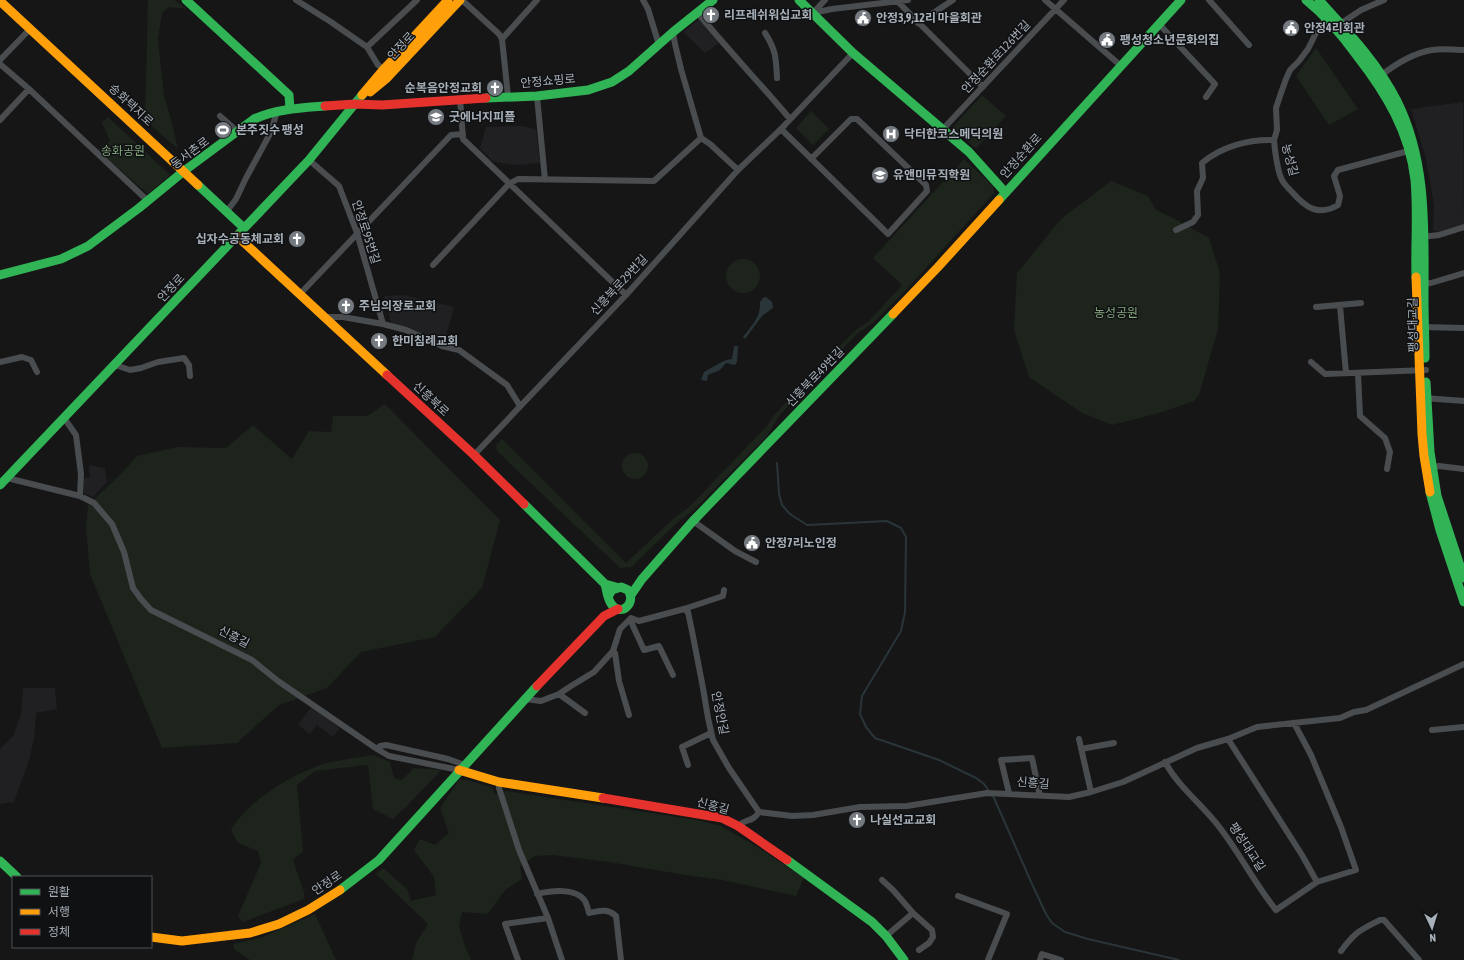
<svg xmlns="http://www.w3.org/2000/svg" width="1464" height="960" font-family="'Asap Condensed','Noto Sans KR',sans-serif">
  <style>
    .built { fill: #202023 }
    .green { fill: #1d241c }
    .water { fill: #293539 }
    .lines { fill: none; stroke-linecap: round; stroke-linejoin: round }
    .stream { stroke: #293539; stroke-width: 2 }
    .street { stroke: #4a4d50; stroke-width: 6 }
    .fast { stroke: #30b455; stroke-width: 9 }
    .slow { stroke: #ff9f0a; stroke-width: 9 }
    .jam { stroke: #e5322d; stroke-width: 9 }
    .labels { text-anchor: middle; stroke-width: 3; stroke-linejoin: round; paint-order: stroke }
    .poi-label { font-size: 12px; font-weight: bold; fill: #a7b0b8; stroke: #101113; text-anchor: start }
    .street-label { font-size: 12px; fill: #a7b0b8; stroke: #101113 }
    .park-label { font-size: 12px; fill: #83a47d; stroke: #101113 }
  </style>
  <rect width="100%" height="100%" fill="#161617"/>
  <path class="built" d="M 699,19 L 719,43 L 705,53 L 683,32 Z
    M 1463,102 L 1464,225 L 1441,233 L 1433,230 L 1434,206 L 1426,159 L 1411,109 Z
    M 521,126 L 536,129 L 540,163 L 517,165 L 501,163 L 492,161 L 480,148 L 486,127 Z
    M 404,295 L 454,307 L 444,343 L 391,323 L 384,296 Z
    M 89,465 L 105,468 L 107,482 L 93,497 L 84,493 L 84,478 L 90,477 Z
    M 23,688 L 55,688 L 57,709 L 36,713 L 34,739 L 29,760 L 14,802 L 0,804 L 0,749 L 13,736 L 21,715 Z
    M 312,706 L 340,728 L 333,737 L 317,725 L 310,734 L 298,725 Z"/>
  <path class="green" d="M 148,0 L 175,0 L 187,9 L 169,7 L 162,13 L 158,39 L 164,96 L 171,119 L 178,149 L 145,120 Z
    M 1316,48 L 1358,109 L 1329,125 L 1296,76 Z
    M 982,95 L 1006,116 L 976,149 L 952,128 Z
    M 811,111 L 829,129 L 813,145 L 796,128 Z
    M 108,117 L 170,175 L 148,194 L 98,150 L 110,141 L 102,122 Z
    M 964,159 L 993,186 L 994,193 L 906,290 L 873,323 L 858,333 L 831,361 L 828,358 L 857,329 L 869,321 L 902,285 L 873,258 Z
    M 1111,181 L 1148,196 L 1156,210 L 1173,218 L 1209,238 L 1220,273 L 1218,329 L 1199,395 L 1194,401 L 1159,413 L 1112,425 L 1082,413 L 1029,377 L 1014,330 L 1017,273 L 1061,219 Z
    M726 276a17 17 0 1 1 34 0a17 17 0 1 1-34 0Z
    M 815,372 L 818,374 L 779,416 L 767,436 L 694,510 L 678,522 L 631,567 L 620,568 L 497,451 L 496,445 L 502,439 L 626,563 L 673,519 L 689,507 L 766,427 L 775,414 Z
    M 385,404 L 500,520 L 482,588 L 435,637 L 361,652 L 327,688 L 279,705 L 237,743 L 162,748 L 90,574 L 86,527 L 88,505 L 122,473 L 137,456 L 177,447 L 226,448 L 253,425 L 292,459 L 309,431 L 331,432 L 333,416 L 367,416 Z
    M622 466a13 13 0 1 1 26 0a13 13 0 1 1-26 0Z
    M 374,755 L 390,762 L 394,778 L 402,780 L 414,768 L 441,770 L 407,806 L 393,819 L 373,809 L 368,765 L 315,771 L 297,785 L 303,851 L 293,860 L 304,892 L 304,899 L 243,922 L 238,916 L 261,863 L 258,851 L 238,843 L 231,830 C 248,800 298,770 331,762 C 345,759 360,757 374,755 Z
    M 459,780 L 467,780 L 491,787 L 495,794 L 507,791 L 697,820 L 721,826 L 759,848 L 804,878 L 796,896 L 722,880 L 685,875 L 609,862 L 553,855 L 535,856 L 520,866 L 522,879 L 505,890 L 488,914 L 462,912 L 459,926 L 465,946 L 471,960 L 412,960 L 416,943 L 428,924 L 376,874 L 383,868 L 407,889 L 411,901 L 436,895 L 434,877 L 414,850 L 420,839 L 435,845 L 449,833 L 440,808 Z
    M 315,914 L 336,960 L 250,960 L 234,949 L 233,944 L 260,938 Z"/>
  <path class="water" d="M 766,297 L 772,302 L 773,308 L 762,316 L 745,339 L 743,337 C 752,325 761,317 760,302 L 763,298 Z
    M 734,346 L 738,346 L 737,362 L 735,365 L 726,363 L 720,370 L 708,375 L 707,381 L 701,380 L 704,372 C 712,368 724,359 732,359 Z"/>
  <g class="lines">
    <path class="stream" d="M 777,463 L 779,494 L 782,505 L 790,514 L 807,525 L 887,521 L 901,528 L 906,537 L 905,612 L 901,631 L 862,696 L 860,714 L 866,727 L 875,738 L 939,760 L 976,778 L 984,784 L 994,798 L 1032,884 L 1046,914 L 1052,923 L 1065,932 L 1088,939 L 1179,960"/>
    <path class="street" d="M 296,0 L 331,22 L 367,47
      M 462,0 L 499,34 L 502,39
      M 643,0 L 648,9 L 659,45
      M 896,0 L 983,87
      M 1045,0 L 1120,65
      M 1209,0 L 1249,45
      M 697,12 C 727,49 760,83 790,119
      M 813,13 L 832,9 L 908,0
      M 813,13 L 825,0
      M 918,23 L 953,0
      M 1159,24 L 1215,84 L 1206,97
      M 1340,24 L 1361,10 L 1384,0
      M 673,32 L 675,44 L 681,69 L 701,138
      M 765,33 C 776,50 776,58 777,78
      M 0,60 L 30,29
      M 0,64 L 29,89 L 148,201
      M 384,69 L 378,65 L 367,47 L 417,0
      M 1379,77 C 1394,65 1413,53 1432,50 C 1442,48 1454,50 1464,50
      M 508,96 L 502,39 L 537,0
      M 537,96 L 545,180
      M 460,99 L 463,139 L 626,295
      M 220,116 L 237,131
      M 0,120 L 29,89
      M 781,129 L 881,227 L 888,234 L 927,191 L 926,185 L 857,119 L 851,119 L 811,159
      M 943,129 L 1064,0
      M 701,138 L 710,144 L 738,170
      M 1274,140 L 1277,130 L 1276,108 L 1281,93 L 1286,79 L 1290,70 L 1299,61 L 1308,49 L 1319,27 L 1329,16
      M 309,160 L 339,186 L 357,233 L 383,324
      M 227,211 L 236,199 L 246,178 L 271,132 L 277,111
      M 1176,230 L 1193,222 L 1198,215 L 1197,191 L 1203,178 L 1202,163 C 1221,147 1248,139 1274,140 C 1275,151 1277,170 1282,180 C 1284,184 1289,189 1292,192 C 1305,207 1318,217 1338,205 L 1340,196 L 1334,176 L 1338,170 L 1412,150
      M 1421,237 L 1439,235 L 1464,227
      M 433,265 L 509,184 L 518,179 L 654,181 L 701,138
      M 1421,284 L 1431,283 L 1464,273
      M 300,294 L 451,135 L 463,134
      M 1340,306 L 1346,373
      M 1316,307 L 1361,303
      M 325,317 L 343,317 L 383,324 L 406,330 L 442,346 L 459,350 L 507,385 L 520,406
      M 1422,327 L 1464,328
      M 0,362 L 22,357 L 31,360 L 37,372
      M 1311,362 L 1325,374 L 1426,370
      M 115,365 L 130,370 L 141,368 L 158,362 L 184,358 L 189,365 L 190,376
      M 1358,373 L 1360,416 L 1385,438 L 1390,452 L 1387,469
      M 1424,398 L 1464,401
      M 64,418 L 76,435 L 81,474 L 80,496 L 94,503 L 112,524 L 124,552 L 133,588 L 141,599 L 151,610 L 252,660 L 278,681 L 377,749 L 389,756 L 459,770
      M 474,455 L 626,295 L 738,170 L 781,129 L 853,53
      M 1430,468 L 1439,466 L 1464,469
      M 7,478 L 80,496
      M 693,521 L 735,551 L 756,562
      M 684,609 L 688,612 L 692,631 L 703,688 L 708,718 L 713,740 L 729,768 L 759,812
      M 631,618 L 632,624 L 644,650 L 659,646 L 673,675
      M 613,651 L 615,653 L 619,681 L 629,715
      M 559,694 L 585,713
      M 525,699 L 541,701 L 559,694 L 571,686 L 594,672 L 613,651 L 620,629 L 631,618 L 639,621 L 684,609 L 723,596 L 724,590
      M 1432,730 L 1464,727
      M 1079,739 L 1091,792
      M 1228,739 L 1302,855 L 1317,882
      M 377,749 L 380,746 L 386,745 L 448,759 L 465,765
      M 1081,749 L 1114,743
      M 1165,762 C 1179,788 1203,805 1220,828 C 1240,854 1255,884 1276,910 L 1317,882 L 1356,870 L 1341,827 L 1311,755 L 1294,723
      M 688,765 L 682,747 L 711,733
      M 499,782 L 499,788 L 519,850 L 548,918 L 505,924 L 518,960
      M 1009,793 L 1001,760 L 1032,758 L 1040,796
      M 759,812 L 792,816 L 813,815 L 860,807 L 907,806 L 987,793 L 1069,797 L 1091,792 L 1123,782 L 1197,748 L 1228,739 L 1257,727 L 1340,718 L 1354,712 L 1366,710 L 1464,664
      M 738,826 C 746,818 752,823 759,812
      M 882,880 L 893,890 L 913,913 L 932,930 L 933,937 L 929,943 L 919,950
      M 537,894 C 550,891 576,887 585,901 C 587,905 588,909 589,913 C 600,911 607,908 616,916 L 621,960
      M 958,896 L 1007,914 L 988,960
      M 548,918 L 562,960
      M 886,936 L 913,913
      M 1341,951 C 1355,932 1360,930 1380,920 L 1384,920 L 1419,960
      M 1040,960 L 1042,954 L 1061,960"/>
    <path class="fast" d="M 186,0 L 289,95 L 290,109
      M 799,0 L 853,53 L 969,152 L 1005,192
      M 1306,0 C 1326,16 1342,35 1357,56 C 1386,93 1410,133 1415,180 C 1418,213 1415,245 1416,277
      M 1319,0 C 1347,31 1378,63 1397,101 C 1428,163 1424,232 1424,300 C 1424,319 1425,339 1425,358
      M 486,98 L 537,96 L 588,90 L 612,82 L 629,71 L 673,32 L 713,0
      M 198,185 L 244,228
      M 999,200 L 1181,0
      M 0,275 L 61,259 L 88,246 L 139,208 L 184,171 L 254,119 C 277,109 301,108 325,106
      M 1426,382 L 1430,452 L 1437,496 L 1464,578
      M 0,485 L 309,160 L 362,95
      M 1430,492 L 1440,530 L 1464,602
      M 524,504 L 605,584 L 616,587
      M 605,584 C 607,591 607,599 612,605 C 621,617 637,603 628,590 L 621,587 L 612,590 L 609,595
      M 631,595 L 642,579 L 693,521 L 893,314
      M 787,860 L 872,922 L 886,936 L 904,960
      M 0,861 L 17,877
      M 340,890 L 379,860 L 537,686"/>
    <path class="slow" d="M 0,1 L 198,185
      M 370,92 L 387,78 L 460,0
      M 362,95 L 384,69 L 448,0
      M 237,236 L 387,375
      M 1416,277 L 1422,434 L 1424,456 L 1430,492
      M 893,314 L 938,267 L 999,200
      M 459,770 L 499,782 L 603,798
      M 151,937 L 182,941 L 250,933 L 279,924 L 308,910 L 340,890"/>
    <path class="jam" d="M 325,106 L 355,104 L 382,105 L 486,98
      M 387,375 L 474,455 L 524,504
      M 537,686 L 604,616 L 618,609
      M 603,798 L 722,818 L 738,826 L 787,860"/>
  </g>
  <defs>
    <g id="church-disc" transform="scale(0.9)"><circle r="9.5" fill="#747a80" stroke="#101113"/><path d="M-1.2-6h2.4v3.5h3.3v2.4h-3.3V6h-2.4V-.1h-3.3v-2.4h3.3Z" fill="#fff"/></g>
    <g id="civic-disc" transform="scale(0.9)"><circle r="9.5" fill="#747a80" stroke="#101113"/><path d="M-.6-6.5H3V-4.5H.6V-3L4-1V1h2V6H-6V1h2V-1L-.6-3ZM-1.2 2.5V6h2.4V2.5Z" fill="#fff"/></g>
    <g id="school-disc" transform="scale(0.9)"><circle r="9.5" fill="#747a80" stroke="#101113"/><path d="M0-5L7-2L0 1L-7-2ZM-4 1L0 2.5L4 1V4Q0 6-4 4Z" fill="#fff"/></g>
    <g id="stadium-disc" transform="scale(0.9)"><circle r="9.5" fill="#747a80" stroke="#101113"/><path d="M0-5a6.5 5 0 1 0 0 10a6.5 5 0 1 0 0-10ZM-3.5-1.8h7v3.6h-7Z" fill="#fff"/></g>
    <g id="hospital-disc" transform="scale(0.9)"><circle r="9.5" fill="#747a80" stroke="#101113"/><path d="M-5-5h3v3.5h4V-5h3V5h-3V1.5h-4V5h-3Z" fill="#fff"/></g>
  </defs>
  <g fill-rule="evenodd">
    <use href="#church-disc" x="711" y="15"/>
    <use href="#civic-disc" x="863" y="18"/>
    <use href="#civic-disc" x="1291" y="28"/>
    <use href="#civic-disc" x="1107" y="40"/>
    <use href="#church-disc" x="495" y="88"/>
    <use href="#school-disc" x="436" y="117"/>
    <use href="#stadium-disc" x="223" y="130"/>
    <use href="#hospital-disc" x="891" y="134"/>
    <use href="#school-disc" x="880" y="175"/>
    <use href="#church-disc" x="297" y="239"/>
    <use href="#church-disc" x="346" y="306"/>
    <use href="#church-disc" x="379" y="341"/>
    <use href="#civic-disc" x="752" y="543"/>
    <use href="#church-disc" x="857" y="820"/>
  </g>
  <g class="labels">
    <g class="poi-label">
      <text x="724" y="19">리프레쉬워십교회</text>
      <text x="876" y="22">안정3,9,12리 마을회관</text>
      <text x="1304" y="32">안정4리회관</text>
      <text x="1120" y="44">팽성청소년문화의집</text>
      <text x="482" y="92" text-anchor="end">순복음안정교회</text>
      <text x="449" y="121">굿에너지피플</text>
      <text x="236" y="134">본주짓수 팽성</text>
      <text x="904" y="138">닥터한코스메딕의원</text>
      <text x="893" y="179">유앤미뮤직학원</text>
      <text x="284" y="243" text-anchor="end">십자수공동체교회</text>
      <text x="359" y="310">주님의장로교회</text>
      <text x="392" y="345">한미침례교회</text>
      <text x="765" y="547">안정7리노인정</text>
      <text x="870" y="824">나실선교교회</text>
    </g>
    <g class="street-label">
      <text transform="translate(401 46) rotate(-47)" y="4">안정로</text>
      <text transform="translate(996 57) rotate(-47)" y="4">안정순환로126번길</text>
      <text transform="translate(548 81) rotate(-5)" y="4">안정쇼핑로</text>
      <text transform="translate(131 105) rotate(43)" y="4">송화택지로</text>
      <text transform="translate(190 153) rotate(-37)" y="4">동서촌로</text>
      <text transform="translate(1021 156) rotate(-48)" y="4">안정순환로</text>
      <text transform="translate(1290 160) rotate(75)" y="4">농성길</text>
      <text transform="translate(366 232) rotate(72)" y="4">안정로95번길</text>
      <text transform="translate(619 285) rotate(-47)" y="4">신흥북로29번길</text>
      <text transform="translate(171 288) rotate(-47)" y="4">안정로</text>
      <text transform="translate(1413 325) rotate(-91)" y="4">팽성대교길</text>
      <text transform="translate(815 377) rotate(-46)" y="4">신흥북로49번길</text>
      <text transform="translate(431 399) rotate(43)" y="4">신흥북로</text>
      <text transform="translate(234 637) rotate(27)" y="4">신흥길</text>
      <text transform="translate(720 713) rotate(79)" y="4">안정안길</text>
      <text transform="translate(1033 783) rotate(4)" y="4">신흥길</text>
      <text transform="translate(713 806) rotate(15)" y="4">신흥길</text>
      <text transform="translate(1247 847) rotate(57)" y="4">팽성대교길</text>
      <text transform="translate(327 883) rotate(-34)" y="4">안정로</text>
    </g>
    <g class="park-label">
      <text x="123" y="155">송화공원</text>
      <text x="1116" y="317">농성공원</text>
    </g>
  </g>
  <rect x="12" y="876" width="140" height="72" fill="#101113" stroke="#4c5155"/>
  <rect x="20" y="889" width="20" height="6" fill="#30b455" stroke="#4c5155"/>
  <text x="48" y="896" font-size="12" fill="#a7b0b8">원활</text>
  <rect x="20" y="909" width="20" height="6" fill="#ff9f0a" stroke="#4c5155"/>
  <text x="48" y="916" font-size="12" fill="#a7b0b8">서행</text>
  <rect x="20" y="929" width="20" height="6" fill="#e5322d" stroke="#4c5155"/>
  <text x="48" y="936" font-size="12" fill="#a7b0b8">정체</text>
  <g transform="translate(1432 928) rotate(176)" stroke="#101113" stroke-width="3" paint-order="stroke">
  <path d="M0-3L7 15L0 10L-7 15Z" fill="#a7b0b8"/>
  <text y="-6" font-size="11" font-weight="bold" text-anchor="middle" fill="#a7b0b8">N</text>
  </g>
</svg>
